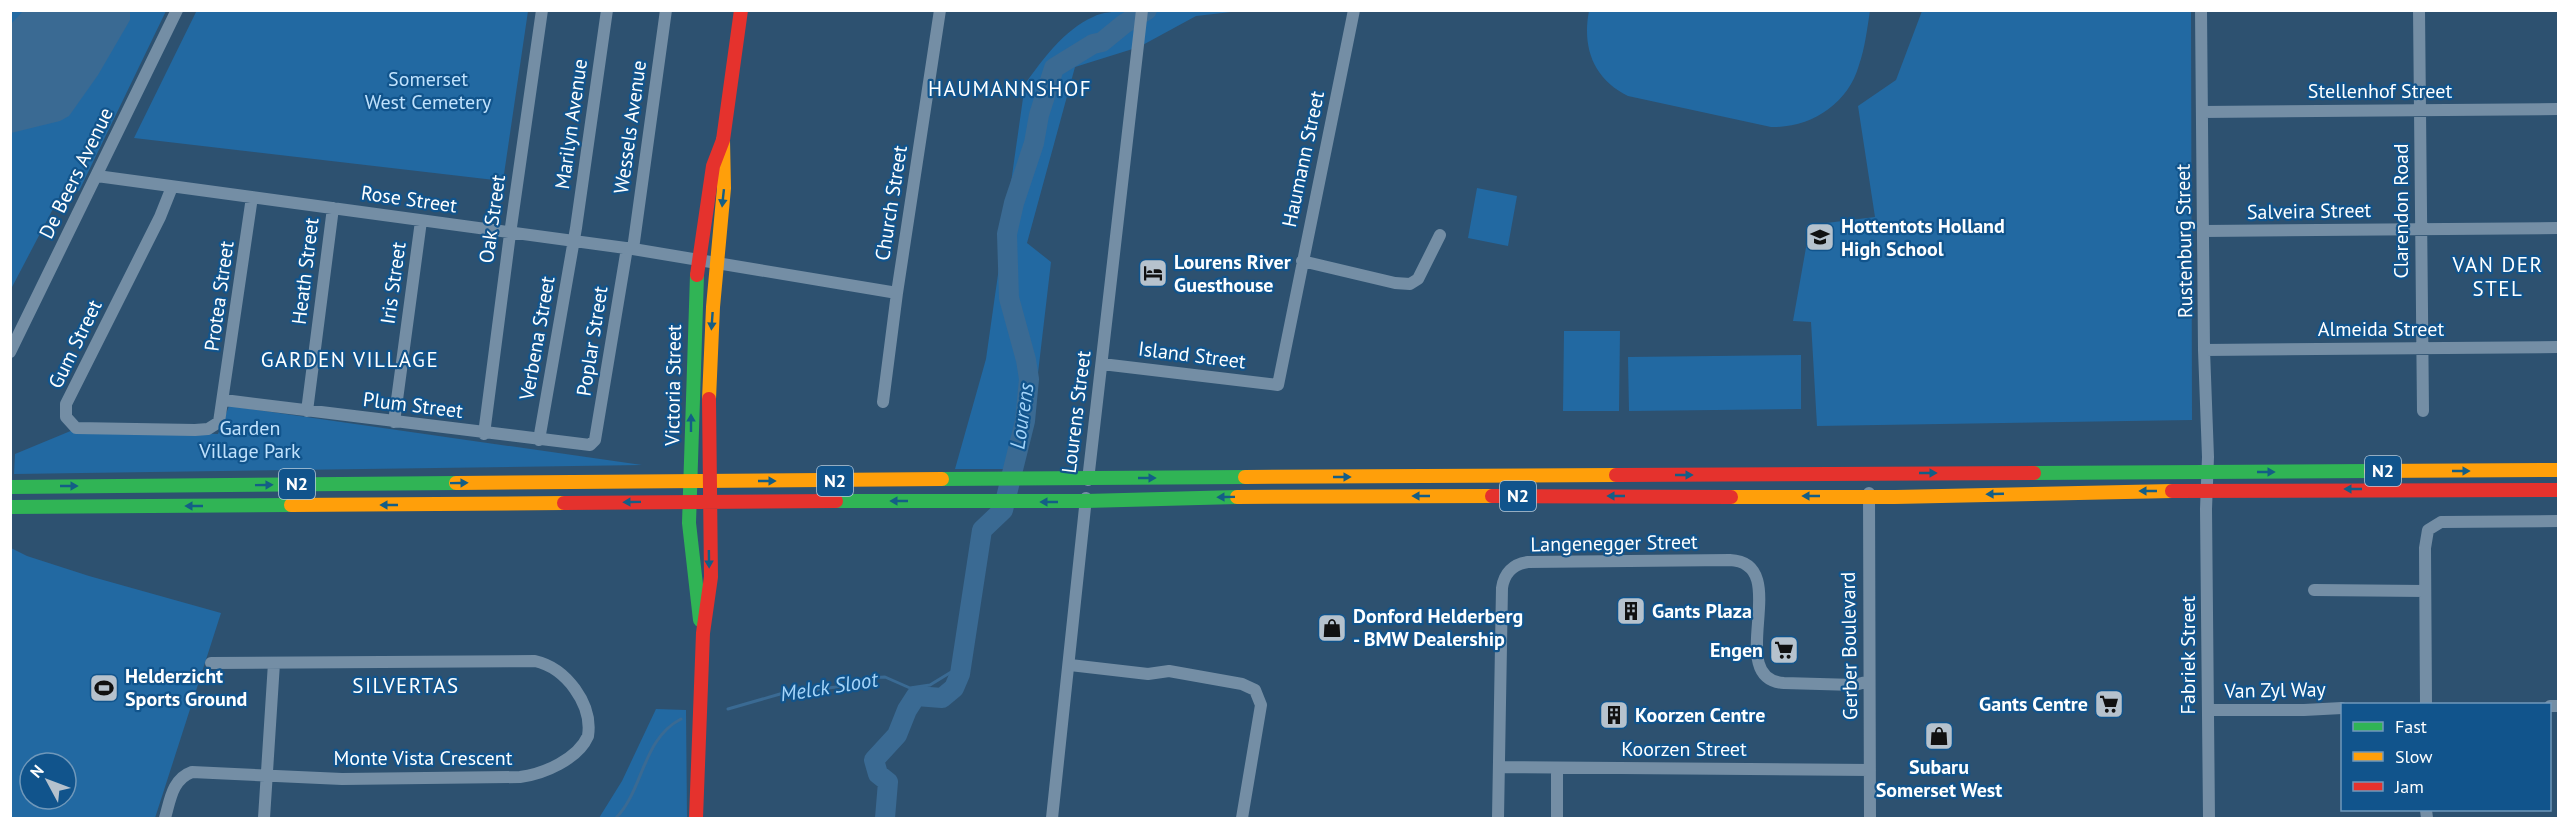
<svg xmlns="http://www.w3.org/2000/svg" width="2569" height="829" font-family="'PT Sans',sans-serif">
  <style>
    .green { fill: #2269a2; fill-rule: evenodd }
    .water { fill: #3a6a93 }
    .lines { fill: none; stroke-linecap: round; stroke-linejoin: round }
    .stream { stroke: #3a6a93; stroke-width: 3 }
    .river { stroke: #3a6a93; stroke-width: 20 }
    .street { stroke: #748ea5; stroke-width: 12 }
    .fast { stroke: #30b455; stroke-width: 14 }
    .slow { stroke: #ff9f0a; stroke-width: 14 }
    .jam { stroke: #e5322d; stroke-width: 14 }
    .oneway { fill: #145e86 }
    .labels { text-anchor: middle; stroke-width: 4.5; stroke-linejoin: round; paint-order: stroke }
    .shield { fill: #11548c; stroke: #b8ccdc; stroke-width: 1.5 }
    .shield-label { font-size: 18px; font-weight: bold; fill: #fff }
    .park-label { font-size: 20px; fill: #c0e2fd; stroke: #11548c }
    .street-label { font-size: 20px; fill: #fff; stroke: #11548c }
    .poi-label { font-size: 20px; font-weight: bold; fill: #fff; stroke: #11548c; text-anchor: start }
    .neighbourhood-label { font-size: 21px; letter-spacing: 1.5px; fill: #fff; stroke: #11548c }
    .water-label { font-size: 21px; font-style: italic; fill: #a4d4f9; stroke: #11548c }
  </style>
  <rect width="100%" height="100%" fill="#2d5170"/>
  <path class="green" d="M 197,10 L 528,11 L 503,181 L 134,138 Z
    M 1126,10 L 1240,11 L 1196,16 L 1139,47 L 1075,67 L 1027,243 L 1051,262 L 1031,433 L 1026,434 L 1021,469 L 955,469 L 986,359 L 1025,84 C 1043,59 1064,30 1093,17 C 1102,12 1115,12 1126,10 Z
    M 11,11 L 166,11 L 79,191 L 66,184 L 11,289 Z
    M 1589,11 L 1589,10 L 1870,11 C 1867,29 1865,48 1859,65 C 1848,104 1811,128 1771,127 L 1628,96 C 1593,79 1582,47 1589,11 Z
    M 1922,11 L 2191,11 L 2192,420 L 1817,426 L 1811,322 L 1793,321 L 1810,225 L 1875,217 L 1858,106 L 1896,80 Z
    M 1477,188 L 1517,196 L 1508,246 L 1468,238 Z
    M 1564,331 L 1620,331 L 1619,411 L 1563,411 Z
    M 1801,355 L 1801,409 L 1629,411 L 1628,357 Z
    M 229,406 L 642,465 L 14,474 L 15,454 L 73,430 L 218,434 Z
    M 11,548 L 27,556 L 89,576 L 221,613 L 155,818 L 11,818 ZM 30,763 L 66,763 L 66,799 L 30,799 Z
    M 656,709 L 686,710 L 687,818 L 599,818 L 622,781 Z"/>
  <path class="water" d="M 24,10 L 130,11 L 130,20 L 98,75 L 69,116 L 60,121 L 11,133 L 11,24 Z"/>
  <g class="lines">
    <path class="stream" d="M 728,709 L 780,694 L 836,687 L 868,678 L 885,677 L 910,688 L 930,685 L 961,666
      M 616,818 C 644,789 642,739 681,719"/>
    <path class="river" d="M 885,818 L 888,782 L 878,774 L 874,760 L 897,735 L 907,710 L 916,696 L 942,698 L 954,688 L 960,674 L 982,530 L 1003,510 L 1025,421 L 1029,379 L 1026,360 L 1009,298 L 1007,234 L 1014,203 L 1034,143 L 1039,115 L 1054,68 L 1093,44 L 1102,42 L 1124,24 L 1147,10"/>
    <path class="street" d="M 2201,10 L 2204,350 L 2208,457 L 2206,509 L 2209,818
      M 2419,10 L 2423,411
      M 2202,112 L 2558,109
      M 97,176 L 633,249 L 897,293
      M 172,187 L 160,217 L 66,404 L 66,417 L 76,428 L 195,430 L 208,429 L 219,422 L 252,197
      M 2204,231 L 2558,228
      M 633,249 L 666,10
      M 1302,261 L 1395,283 L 1410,284 L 1418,279 L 1440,235
      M 2204,350 L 2558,347
      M 10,352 L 177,10
      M 1102,364 L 1278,385 L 1354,10
      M 224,400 L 590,445 L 595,440 L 627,248
      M 883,402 L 897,293 L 940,10
      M 307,411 L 333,208
      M 394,422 L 421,221
      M 484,434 L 510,234 L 542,10
      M 539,440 L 576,228 L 607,10
      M 1088,480 L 1142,10
      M 1869,493 L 1870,818
      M 2314,590 L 2425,591
      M 1070,665 L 1148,674 L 1169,671 L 1242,684 L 1255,690 L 1261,705 L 1242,818
      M 2426,704 L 2425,548 L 2428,530 L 2441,522 L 2558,521
      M 2550,706 L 2558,706
      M 2208,710 L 2304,710 L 2342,708
      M 1499,767 L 1870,770
      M 2426,810 L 2427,818
      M 165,818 C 170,801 172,779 192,772 L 342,779 L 520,777 C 544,774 578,759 588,736 C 593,704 566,668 535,661 L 211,663
      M 264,818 L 274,663
      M 1052,818 L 1086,498
      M 1498,818 L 1502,588 C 1504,573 1513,564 1528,562 L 1730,560 C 1795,563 1722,679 1784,683 L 1855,685 L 1869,681
      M 1557,818 L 1557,768"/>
    <path class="fast" d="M 697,275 L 689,523 L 700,620
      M 2034,473 L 2371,471
      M 942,479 L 1245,477
      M 10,487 L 456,483
      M 836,501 L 1086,501 L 1237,497
      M 10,507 L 291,505"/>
    <path class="slow" d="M 709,399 L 713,307 L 724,188 L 723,140
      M 2371,471 L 2558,470
      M 1245,477 L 1616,475
      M 456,483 L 942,479
      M 1237,497 L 1492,496
      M 1731,497 L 1895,497 L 2172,491
      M 291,505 L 564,503"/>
    <path class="jam" d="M 697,275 L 713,166 L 723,140 L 741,10
      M 1616,475 L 2034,473
      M 2172,491 L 2558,490
      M 1492,496 L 1731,497
      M 564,503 L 836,501
      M 696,818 L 703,633 L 711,577 L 709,399"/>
  </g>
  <defs><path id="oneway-solid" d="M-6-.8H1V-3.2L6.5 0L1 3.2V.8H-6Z" transform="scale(1.5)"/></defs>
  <g class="oneway">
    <use href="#oneway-solid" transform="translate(723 198) rotate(96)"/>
    <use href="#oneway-solid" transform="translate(712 321) rotate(94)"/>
    <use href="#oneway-solid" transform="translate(691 423) rotate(-90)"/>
    <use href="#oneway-solid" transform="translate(2461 471)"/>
    <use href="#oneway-solid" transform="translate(2266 472)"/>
    <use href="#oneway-solid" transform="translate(1928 473)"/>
    <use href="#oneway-solid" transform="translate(1684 475)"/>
    <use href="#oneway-solid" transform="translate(1342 477)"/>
    <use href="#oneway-solid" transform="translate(1147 478)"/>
    <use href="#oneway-solid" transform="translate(767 481)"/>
    <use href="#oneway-solid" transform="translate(459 483) rotate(-1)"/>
    <use href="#oneway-solid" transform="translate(264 485) rotate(-1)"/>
    <use href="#oneway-solid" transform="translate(69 486)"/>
    <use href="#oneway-solid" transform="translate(2353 489) rotate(-180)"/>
    <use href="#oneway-solid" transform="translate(2148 491) rotate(180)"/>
    <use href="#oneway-solid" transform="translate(1995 494) rotate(178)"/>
    <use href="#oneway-solid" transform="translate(1421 496) rotate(180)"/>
    <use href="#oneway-solid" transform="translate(1616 496) rotate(180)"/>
    <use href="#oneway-solid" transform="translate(1811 496) rotate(180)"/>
    <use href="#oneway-solid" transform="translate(1226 497) rotate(179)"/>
    <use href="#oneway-solid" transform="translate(899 501) rotate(-180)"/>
    <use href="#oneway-solid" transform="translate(632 502) rotate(179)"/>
    <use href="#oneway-solid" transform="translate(1049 502) rotate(180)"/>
    <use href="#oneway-solid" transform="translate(389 505) rotate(180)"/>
    <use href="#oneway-solid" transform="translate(194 506) rotate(180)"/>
    <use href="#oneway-solid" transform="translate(709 559) rotate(89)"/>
  </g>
  <defs>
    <g id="school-square" transform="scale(1.5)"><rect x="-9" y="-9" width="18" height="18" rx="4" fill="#b6c2cd" stroke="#11548c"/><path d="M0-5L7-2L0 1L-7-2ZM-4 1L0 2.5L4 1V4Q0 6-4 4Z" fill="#111"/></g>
    <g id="hotel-square" transform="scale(1.5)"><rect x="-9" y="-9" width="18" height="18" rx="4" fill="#b6c2cd" stroke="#11548c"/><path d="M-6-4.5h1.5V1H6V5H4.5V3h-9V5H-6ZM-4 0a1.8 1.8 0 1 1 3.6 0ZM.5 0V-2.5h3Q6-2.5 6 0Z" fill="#111"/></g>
    <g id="building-square" transform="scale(1.5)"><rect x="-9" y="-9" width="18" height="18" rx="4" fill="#b6c2cd" stroke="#11548c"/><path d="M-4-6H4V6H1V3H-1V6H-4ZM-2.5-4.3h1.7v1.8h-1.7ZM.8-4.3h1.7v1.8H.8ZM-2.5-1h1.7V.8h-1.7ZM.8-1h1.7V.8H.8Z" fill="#111"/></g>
    <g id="shop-square" transform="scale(1.5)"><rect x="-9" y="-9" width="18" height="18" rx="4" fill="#b6c2cd" stroke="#11548c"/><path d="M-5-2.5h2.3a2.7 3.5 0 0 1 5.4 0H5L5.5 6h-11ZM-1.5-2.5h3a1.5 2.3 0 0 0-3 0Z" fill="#111"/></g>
    <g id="supermarket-square" transform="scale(1.5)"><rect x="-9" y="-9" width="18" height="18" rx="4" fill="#b6c2cd" stroke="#11548c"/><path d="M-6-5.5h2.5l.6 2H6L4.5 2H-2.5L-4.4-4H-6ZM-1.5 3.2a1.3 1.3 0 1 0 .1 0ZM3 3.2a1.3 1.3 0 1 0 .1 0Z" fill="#111"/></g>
    <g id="stadium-square" transform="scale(1.5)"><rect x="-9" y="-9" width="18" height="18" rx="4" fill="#b6c2cd" stroke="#11548c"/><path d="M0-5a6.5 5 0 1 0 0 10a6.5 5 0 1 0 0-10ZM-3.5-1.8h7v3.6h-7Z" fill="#111"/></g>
  </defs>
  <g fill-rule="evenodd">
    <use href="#school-square" x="1820" y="237"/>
    <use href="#hotel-square" x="1153" y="273"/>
    <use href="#building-square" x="1631" y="611"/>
    <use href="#shop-square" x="1332" y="628"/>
    <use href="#supermarket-square" x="1784" y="650"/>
    <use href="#stadium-square" x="104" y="688"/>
    <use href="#supermarket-square" x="2109" y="704"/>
    <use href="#building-square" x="1614" y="715"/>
    <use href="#shop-square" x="1939" y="736"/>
  </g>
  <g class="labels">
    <g class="shield">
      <rect x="2365" y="456" width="36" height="30" rx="4.5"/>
      <rect x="817" y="466" width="36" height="30" rx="4.5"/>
      <rect x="279" y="469" width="36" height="30" rx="4.5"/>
      <rect x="1500" y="481" width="36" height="30" rx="4.5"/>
    </g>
    <g class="shield-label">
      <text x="2383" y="477">N2</text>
      <text x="835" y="487">N2</text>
      <text x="297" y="490">N2</text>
      <text x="1518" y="502">N2</text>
    </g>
    <g class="park-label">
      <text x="428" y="86">Somerset<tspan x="428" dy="23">West Cemetery</tspan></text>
      <text x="250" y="435">Garden<tspan x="250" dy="23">Village Park</tspan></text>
    </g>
    <g class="street-label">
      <text x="2380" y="98">Stellenhof Street</text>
      <text transform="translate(571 124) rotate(-82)" y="7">Marilyn Avenue</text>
      <text transform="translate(630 127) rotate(-82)" y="7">Wessels Avenue</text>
      <text transform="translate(1303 159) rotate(-78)" y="7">Haumann Street</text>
      <text transform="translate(76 173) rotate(-64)" y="7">De Beers Avenue</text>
      <text transform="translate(409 199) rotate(8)" y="7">Rose Street</text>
      <text transform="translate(891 203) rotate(-81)" y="7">Church Street</text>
      <text transform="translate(2309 211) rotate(-1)" y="7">Salveira Street</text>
      <text transform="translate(2401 211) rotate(-90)" y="7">Clarendon Road</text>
      <text transform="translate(492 219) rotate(-82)" y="7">Oak Street</text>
      <text transform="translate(2184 241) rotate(-91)" y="7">Rustenburg Street</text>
      <text transform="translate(305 271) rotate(-83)" y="7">Heath Street</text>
      <text transform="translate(393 283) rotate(-82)" y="7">Iris Street</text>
      <text transform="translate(219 296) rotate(-82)" y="7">Protea Street</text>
      <text x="2381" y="336">Almeida Street</text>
      <text transform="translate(537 338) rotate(-80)" y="7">Verbena Street</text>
      <text transform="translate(592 341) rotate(-81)" y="7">Poplar Street</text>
      <text transform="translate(75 344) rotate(-64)" y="7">Gum Street</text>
      <text transform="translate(1192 355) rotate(7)" y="7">Island Street</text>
      <text transform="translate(673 385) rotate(-89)" y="7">Victoria Street</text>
      <text transform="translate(413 405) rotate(7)" y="7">Plum Street</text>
      <text transform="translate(1076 412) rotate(-83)" y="7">Lourens Street</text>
      <text transform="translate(1614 543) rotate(-1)" y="7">Langenegger Street</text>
      <text transform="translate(1849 646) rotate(-91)" y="7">Gerber Boulevard</text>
      <text transform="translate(2188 655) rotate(-90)" y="7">Fabriek Street</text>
      <text transform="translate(2275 690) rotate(-1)" y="7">Van Zyl Way</text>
      <text x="1684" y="756">Koorzen Street</text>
      <text x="423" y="765">Monte Vista Crescent</text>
    </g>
    <g class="poi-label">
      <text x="1841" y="233">Hottentots Holland<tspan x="1841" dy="23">High School</tspan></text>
      <text x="1174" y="269">Lourens River<tspan x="1174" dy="23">Guesthouse</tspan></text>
      <text x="1652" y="618">Gants Plaza</text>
      <text x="1353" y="623">Donford Helderberg<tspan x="1353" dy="23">- BMW Dealership</tspan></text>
      <text x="1763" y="657" text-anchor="end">Engen</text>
      <text x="125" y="683">Helderzicht<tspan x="125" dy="23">Sports Ground</tspan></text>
      <text x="2088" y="711" text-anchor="end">Gants Centre</text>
      <text x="1635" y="722">Koorzen Centre</text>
      <text x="1939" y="774" text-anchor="middle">Subaru<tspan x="1939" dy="23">Somerset West</tspan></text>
    </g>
    <g class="neighbourhood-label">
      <text x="1010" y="96">HAUMANNSHOF</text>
      <text x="2498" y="272">VAN DER<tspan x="2498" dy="24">STEL</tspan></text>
      <text x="350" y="367">GARDEN VILLAGE</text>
      <text x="406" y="693">SILVERTAS</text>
    </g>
    <g class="water-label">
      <text transform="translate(1022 416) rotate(-82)" y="7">Lourens</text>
      <text transform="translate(829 687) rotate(-9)" y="7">Melck Sloot</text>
    </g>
  </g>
  <rect width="2569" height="829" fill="none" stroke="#ffffff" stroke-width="24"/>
  <rect x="2341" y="703" width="210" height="108" fill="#11548c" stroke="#7098ba" stroke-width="1.5"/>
  <rect x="2353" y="722" width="30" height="9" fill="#30b455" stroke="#7098ba" stroke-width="1.5"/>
  <text x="2395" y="733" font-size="18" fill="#ffffff">Fast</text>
  <rect x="2353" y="752" width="30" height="9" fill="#ff9f0a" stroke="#7098ba" stroke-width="1.5"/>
  <text x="2395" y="763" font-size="18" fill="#ffffff">Slow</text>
  <rect x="2353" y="782" width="30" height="9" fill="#e5322d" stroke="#7098ba" stroke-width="1.5"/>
  <text x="2395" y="793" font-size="18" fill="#ffffff">Jam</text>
  <g transform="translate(48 781) rotate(311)"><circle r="28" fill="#11548c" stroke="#7098ba" stroke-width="1.5"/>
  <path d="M0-4.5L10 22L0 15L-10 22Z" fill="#b6c2cd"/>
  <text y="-9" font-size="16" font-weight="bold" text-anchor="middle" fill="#ffffff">N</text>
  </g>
</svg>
